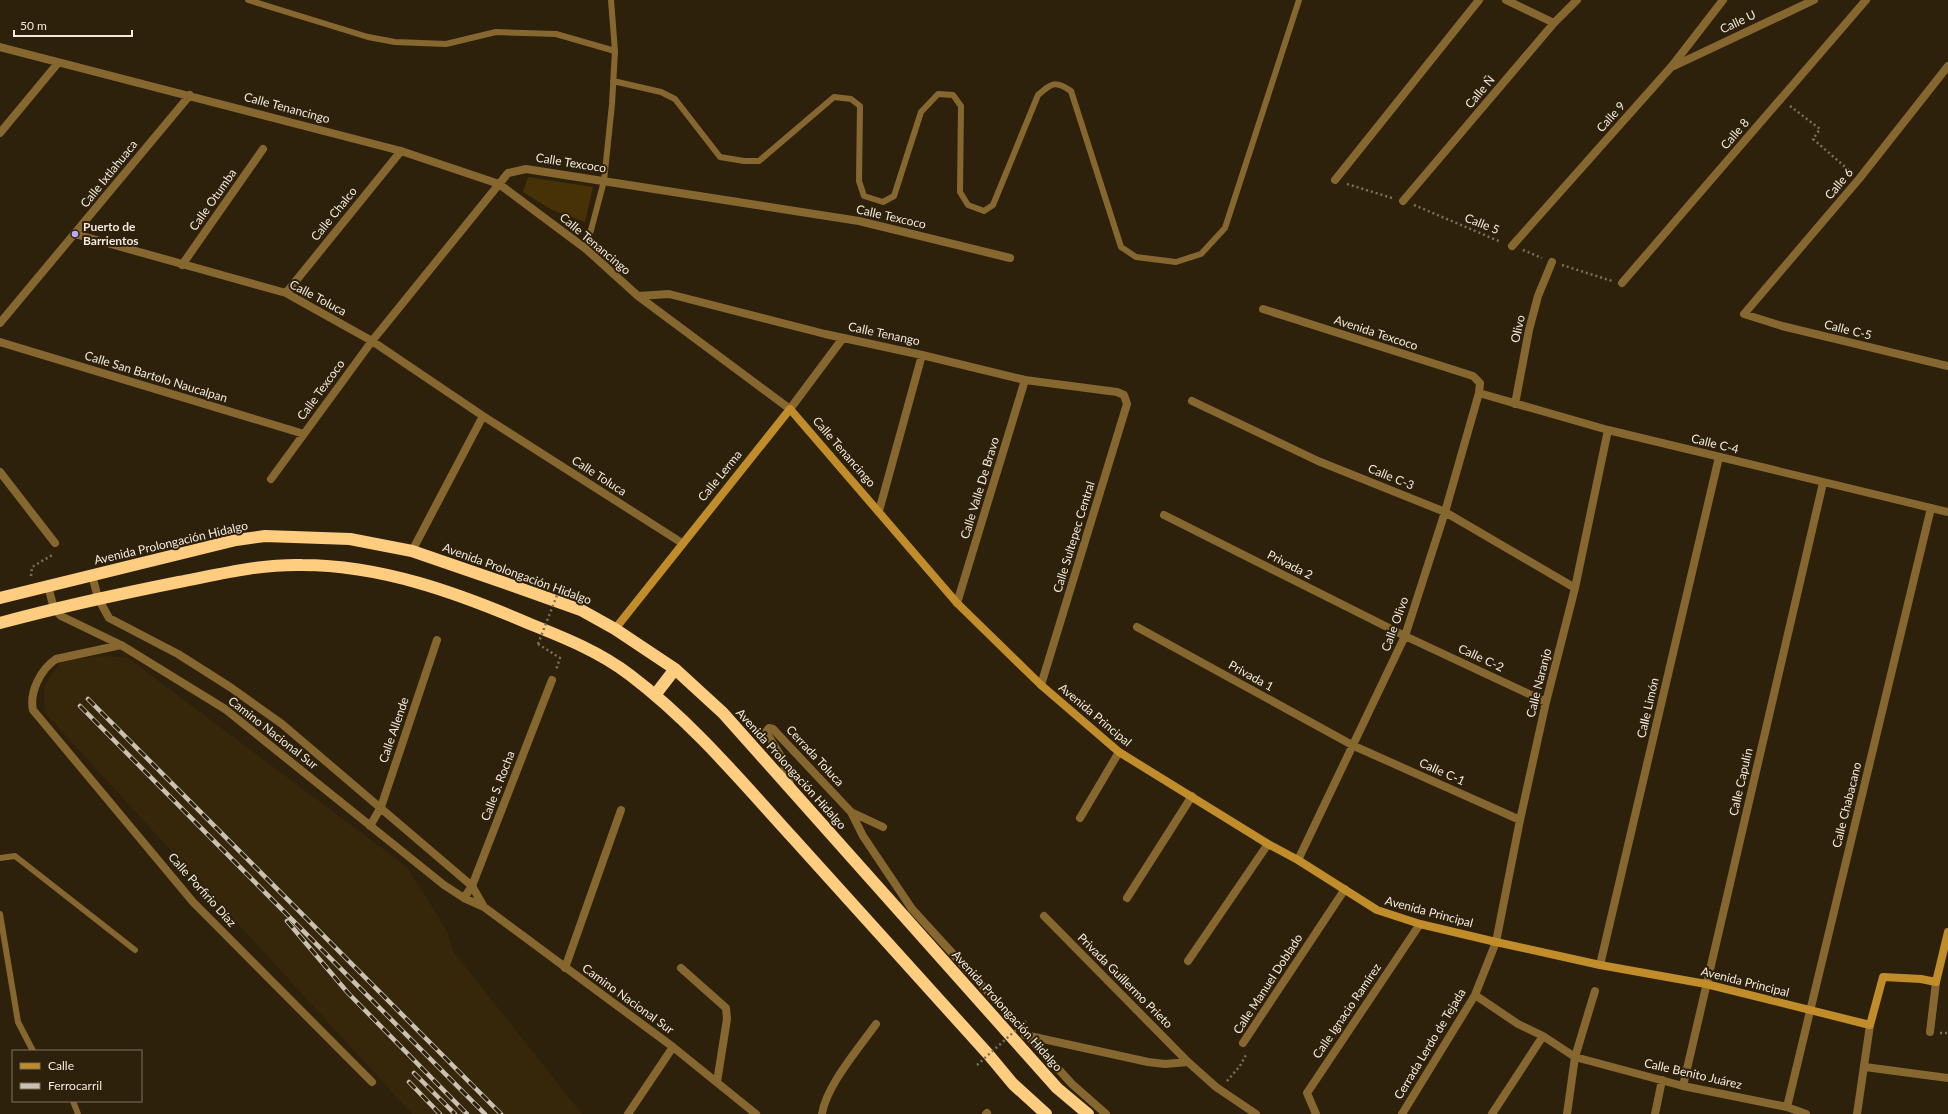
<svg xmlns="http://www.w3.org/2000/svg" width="1948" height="1114" font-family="Lato,sans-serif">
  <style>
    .built { fill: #37270a }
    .green { fill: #473106 }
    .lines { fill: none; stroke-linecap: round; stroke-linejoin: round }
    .path { stroke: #7b705e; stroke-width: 2.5; stroke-dasharray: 2 3; stroke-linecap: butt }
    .lane { stroke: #876730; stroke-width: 6 }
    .street { stroke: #876730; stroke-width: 8 }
    .secondary { stroke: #c18d2b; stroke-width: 8 }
    .highway { stroke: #fecd7f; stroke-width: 12 }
    .rail-casing { stroke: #cbc1b2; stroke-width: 4.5 }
    .rail { stroke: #2d210c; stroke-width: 3; stroke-dasharray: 9; stroke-linecap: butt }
    .path-bridge { stroke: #7b705e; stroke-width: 2.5; stroke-dasharray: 2 3; stroke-linecap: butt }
    .poi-dot { fill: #b4acf9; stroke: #2d210c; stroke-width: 1.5 }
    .labels { text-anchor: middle; stroke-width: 4; stroke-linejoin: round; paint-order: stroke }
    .street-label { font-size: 12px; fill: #f3eadd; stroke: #2d210c }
    .poi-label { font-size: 12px; font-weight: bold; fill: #f3eadd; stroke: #2d210c; text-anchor: start }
  </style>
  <rect width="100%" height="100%" fill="#2d210c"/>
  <path class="built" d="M 105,656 L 128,658 L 407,867 L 447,931 L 453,951 L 582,1114 L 412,1114 L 45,713 L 44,686 L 62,660 Z"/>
  <path class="green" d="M 528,177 L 593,187 L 585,222 L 552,210 L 523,192 Z"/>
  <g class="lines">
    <path class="path" d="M 1790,106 L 1820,129 L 1813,139 L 1851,172
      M 1347,184 L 1392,198
      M 1414,205 L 1501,242
      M 1523,250 L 1542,258
      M 1562,265 L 1612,281
      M 31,576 L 32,567 L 54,554
      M 538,644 L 560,658 L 556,670
      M 1940,1033 L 1948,1033
      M 1227,1081 L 1240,1066 L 1247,1053"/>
    <path class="lane" d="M 248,0 L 368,37 L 395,42 L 446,44 L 496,32 L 556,34 L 615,51
      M 613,81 L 661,92 L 675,99 L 720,157 L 744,161 L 759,161 L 834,97 L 851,99 L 860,106 L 859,181 L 864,196 L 883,202 L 894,196 L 921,112 L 938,94 L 953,95 L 961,106 L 960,192 L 968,205 L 984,211 L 993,205 L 1038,95 C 1052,83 1055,80 1071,91 L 1121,247 L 1136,257 L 1176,262 L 1201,254 L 1225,228 L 1299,0
      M 586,249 L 604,181 L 612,104 L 615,51 L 611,0
      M 0,858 L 15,856 L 135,950
      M 0,914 L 18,1022 L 33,1051
      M 73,1101 L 78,1114"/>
    <path class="street" d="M 1506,0 L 1554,23
      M 0,47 L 401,151 L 499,184 L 586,249 L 638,296 L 790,409 L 843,338
      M 1674,66 L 1814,0
      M 1948,66 L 1859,179 L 1744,314 L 1782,326 L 1948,366
      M 0,133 L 58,63
      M 1335,180 L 1479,0
      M 1403,201 L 1554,23 L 1577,0
      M 75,234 L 286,293 L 372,341 L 483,416 L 682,543
      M 1512,246 L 1672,66 L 1723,0
      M 182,265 L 263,149
      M 1622,283 L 1866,0
      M 286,293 L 401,151
      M 638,296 L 669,294 L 825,334 L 922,355 L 1025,380 L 1117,392 L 1124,395 L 1127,404 L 1041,685
      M 1263,309 L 1473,376 L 1480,383 L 1479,393 L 1445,512 L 1405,636 L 1298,860
      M 0,323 L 190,95
      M 0,342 L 304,434
      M 1479,393 L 1608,430 L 1948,512
      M 1192,401 L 1318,461 L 1445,512 L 1575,588
      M 1515,404 L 1529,330 L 1538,296 L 1552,262
      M 0,472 L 55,543
      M 271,479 L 372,341 L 508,173 L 526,169 L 859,221 L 1010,258
      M 879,511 L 922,355
      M 1164,515 L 1405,636 L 1546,702
      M 412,551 L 483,416
      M 92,575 L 98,598 L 109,618 L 178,654 L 230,687 L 282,724 L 472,886 L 484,907
      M 48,586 L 54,609 L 61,616 L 121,645 L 225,709 L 444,885 L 464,898 L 484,907 L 673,1047 L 756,1114
      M 957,603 L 1025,380
      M 1137,627 L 1354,746 L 1520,820
      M 121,645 L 56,659 C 41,669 29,692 33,710 L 193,902 L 372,1082
      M 791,787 L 782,758 L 766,732 L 769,728 L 773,729 L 851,812 L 883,827
      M 851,812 L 863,836 L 912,909 L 1072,1084 L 1106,1114
      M 1080,818 L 1119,752
      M 370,826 L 381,807 L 437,640
      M 464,898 L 472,886 L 552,680
      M 1127,898 L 1192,796
      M 1044,916 L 1188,1062 L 1216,1087 L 1256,1114
      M 1188,961 L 1268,844
      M 1600,965 L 1719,457
      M 565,968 L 621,810
      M 681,968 L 726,1008 L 727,1019 L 717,1082
      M 1475,995 L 1518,1024 L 1543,1036 L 1575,1057 L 1683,1086 L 1787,1107 L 1806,1114
      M 1930,1032 L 1936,982
      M 1025,1035 L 1148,1062 L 1165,1064 L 1188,1062
      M 1243,1043 L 1345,889
      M 1865,1067 L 1948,1078
      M 1683,1086 L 1823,483
      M 1787,1107 L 1931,508
      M 628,1114 L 673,1047
      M 822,1114 C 826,1086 859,1048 876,1024
      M 986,1114 L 987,1113
      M 1316,1114 L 1307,1093 L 1420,924
      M 1402,1114 L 1475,995 L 1496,942 L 1520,820 L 1546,702 L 1575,588 L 1608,430
      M 1492,1114 L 1543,1036
      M 1567,1114 L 1575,1057 L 1595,991
      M 1655,1114 L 1662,1080
      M 1857,1114 L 1870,1025"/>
    <path class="secondary" d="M 615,629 L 790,409 L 957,603 L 1041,685 L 1119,752 L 1268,844 L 1298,860 L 1377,910 L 1420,924 L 1496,942 L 1600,965 L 1706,984 L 1870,1025 L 1883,977 L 1921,979 L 1936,982 L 1948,932"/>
    <path class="highway" d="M 0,598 L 236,540 L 265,536 L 350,539 L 412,551 L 505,583 L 581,610 L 615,629 L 675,669 L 723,713 L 1057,1088 L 1088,1114
      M 0,623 C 59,607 119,594 179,582 C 220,574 260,564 302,565 C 381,565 458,593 530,624 C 565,638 600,652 630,675 C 692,722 741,781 793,838 C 858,910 923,982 988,1054 L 1013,1084 L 1046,1114
      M 655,695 L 675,669"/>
    <g class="rail-casing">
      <path id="rail" d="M 88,699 L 501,1114
        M 80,706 L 485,1114
        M 287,921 L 348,993 L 467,1114
        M 414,1073 L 455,1114
        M 409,1082 L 440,1114"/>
    </g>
    <use href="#rail" class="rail"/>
    <path class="path-bridge" d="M 538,644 L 559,590
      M 977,1065 L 1026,1021"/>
  </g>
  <circle class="poi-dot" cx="75" cy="234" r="4"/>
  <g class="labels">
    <g class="street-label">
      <text transform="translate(1738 22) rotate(-25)" y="4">Calle U</text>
      <text transform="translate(1480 92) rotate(-50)" y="4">Calle Ñ</text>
      <text transform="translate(287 108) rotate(15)" y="4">Calle Tenancingo</text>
      <text transform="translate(1611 117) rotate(-48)" y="4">Calle 9</text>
      <text transform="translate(1735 134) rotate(-49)" y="4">Calle 8</text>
      <text transform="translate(571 163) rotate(9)" y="4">Calle Texcoco</text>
      <text transform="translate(109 174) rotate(-51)" y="4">Calle Ixtlahuaca</text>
      <text transform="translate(1839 184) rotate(-50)" y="4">Calle 6</text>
      <text transform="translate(213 200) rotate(-55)" y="4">Calle Otumba</text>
      <text transform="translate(334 214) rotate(-51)" y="4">Calle Chalco</text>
      <text transform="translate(891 217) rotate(13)" y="4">Calle Texcoco</text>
      <text transform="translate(1482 224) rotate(22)" y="4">Calle 5</text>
      <text transform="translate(595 244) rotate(40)" y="4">Calle Tenancingo</text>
      <text transform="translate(318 298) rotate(28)" y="4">Calle Toluca</text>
      <text transform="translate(1518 329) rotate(-77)" y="4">Olivo</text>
      <text transform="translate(1848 330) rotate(14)" y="4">Calle C-5</text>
      <text transform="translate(1376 333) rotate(18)" y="4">Avenida Texcoco</text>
      <text transform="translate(884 334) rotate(12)" y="4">Calle Tenango</text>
      <text transform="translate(156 377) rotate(17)" y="4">Calle San Bartolo Naucalpan</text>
      <text transform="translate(321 390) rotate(-54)" y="4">Calle Texcoco</text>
      <text transform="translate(1715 444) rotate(14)" y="4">Calle C-4</text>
      <text transform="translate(844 452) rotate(49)" y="4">Calle Tenancingo</text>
      <text transform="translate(599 476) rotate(33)" y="4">Calle Toluca</text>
      <text transform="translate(720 476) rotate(-51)" y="4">Calle Lerma</text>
      <text transform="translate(1391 477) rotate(22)" y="4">Calle C-3</text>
      <text transform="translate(980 488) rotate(-73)" y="4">Calle Valle De Bravo</text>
      <text transform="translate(1074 537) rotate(-73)" y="4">Calle Sultepec Central</text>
      <text transform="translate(171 543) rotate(-13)" y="4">Avenida Prolongación Hidalgo</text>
      <text transform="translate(1290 565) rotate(27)" y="4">Privada 2</text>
      <text transform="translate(517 574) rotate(20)" y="4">Avenida Prolongación Hidalgo</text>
      <text transform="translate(1395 624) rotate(-70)" y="4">Calle Olivo</text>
      <text transform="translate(1481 658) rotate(25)" y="4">Calle C-2</text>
      <text transform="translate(1251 676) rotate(29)" y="4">Privada 1</text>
      <text transform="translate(1539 683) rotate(-76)" y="4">Calle Naranjo</text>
      <text transform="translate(1648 708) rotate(-77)" y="4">Calle Limón</text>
      <text transform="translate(1095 715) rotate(40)" y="4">Avenida Principal</text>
      <text transform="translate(394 730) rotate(-71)" y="4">Calle Allende</text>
      <text transform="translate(273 733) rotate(38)" y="4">Camino Nacional Sur</text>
      <text transform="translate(815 756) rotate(47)" y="4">Cerrada Toluca</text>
      <text transform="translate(791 769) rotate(48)" y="4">Avenida Prolongación Hidalgo</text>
      <text transform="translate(1442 772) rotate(24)" y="4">Calle C-1</text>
      <text transform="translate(1741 782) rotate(-77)" y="4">Calle Capulín</text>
      <text transform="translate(498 786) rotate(-69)" y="4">Calle S. Rocha</text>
      <text transform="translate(1847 805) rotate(-76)" y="4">Calle Chabacano</text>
      <text transform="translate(202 890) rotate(48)" y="4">Calle Porfirio Díaz</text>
      <text transform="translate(1429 912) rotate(15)" y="4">Avenida Principal</text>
      <text transform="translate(1125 981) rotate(45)" y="4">Privada Guillermo Prieto</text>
      <text transform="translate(1745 982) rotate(14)" y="4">Avenida Principal</text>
      <text transform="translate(1268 984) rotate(-57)" y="4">Calle Manuel Doblado</text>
      <text transform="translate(628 999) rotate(36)" y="4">Camino Nacional Sur</text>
      <text transform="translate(1007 1011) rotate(48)" y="4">Avenida Prolongación Hidalgo</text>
      <text transform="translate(1347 1011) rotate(-56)" y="4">Calle Ignacio Ramírez</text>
      <text transform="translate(1430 1044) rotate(-59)" y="4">Cerrada Lerdo de Tejada</text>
      <text transform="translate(1693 1074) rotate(13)" y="4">Calle Benito Juárez</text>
    </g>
    <g class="poi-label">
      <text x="83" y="231">Puerto de<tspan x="83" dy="14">Barrientos</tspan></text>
    </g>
  </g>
  <rect x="12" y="1050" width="130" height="52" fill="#2d210c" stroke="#7c7160"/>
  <rect x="20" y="1063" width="20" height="6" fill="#c18d2b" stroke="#7c7160"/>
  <text x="48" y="1070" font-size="12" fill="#f3eadd">Calle</text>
  <rect x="20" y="1083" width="20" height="6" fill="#cbc1b2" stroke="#7c7160"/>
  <text x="48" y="1090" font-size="12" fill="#f3eadd">Ferrocarril</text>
  <path d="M14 30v6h118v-6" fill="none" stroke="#f3eadd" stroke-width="2"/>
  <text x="20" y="30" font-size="12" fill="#f3eadd" stroke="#2d210c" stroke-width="3" paint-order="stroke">50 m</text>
</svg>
